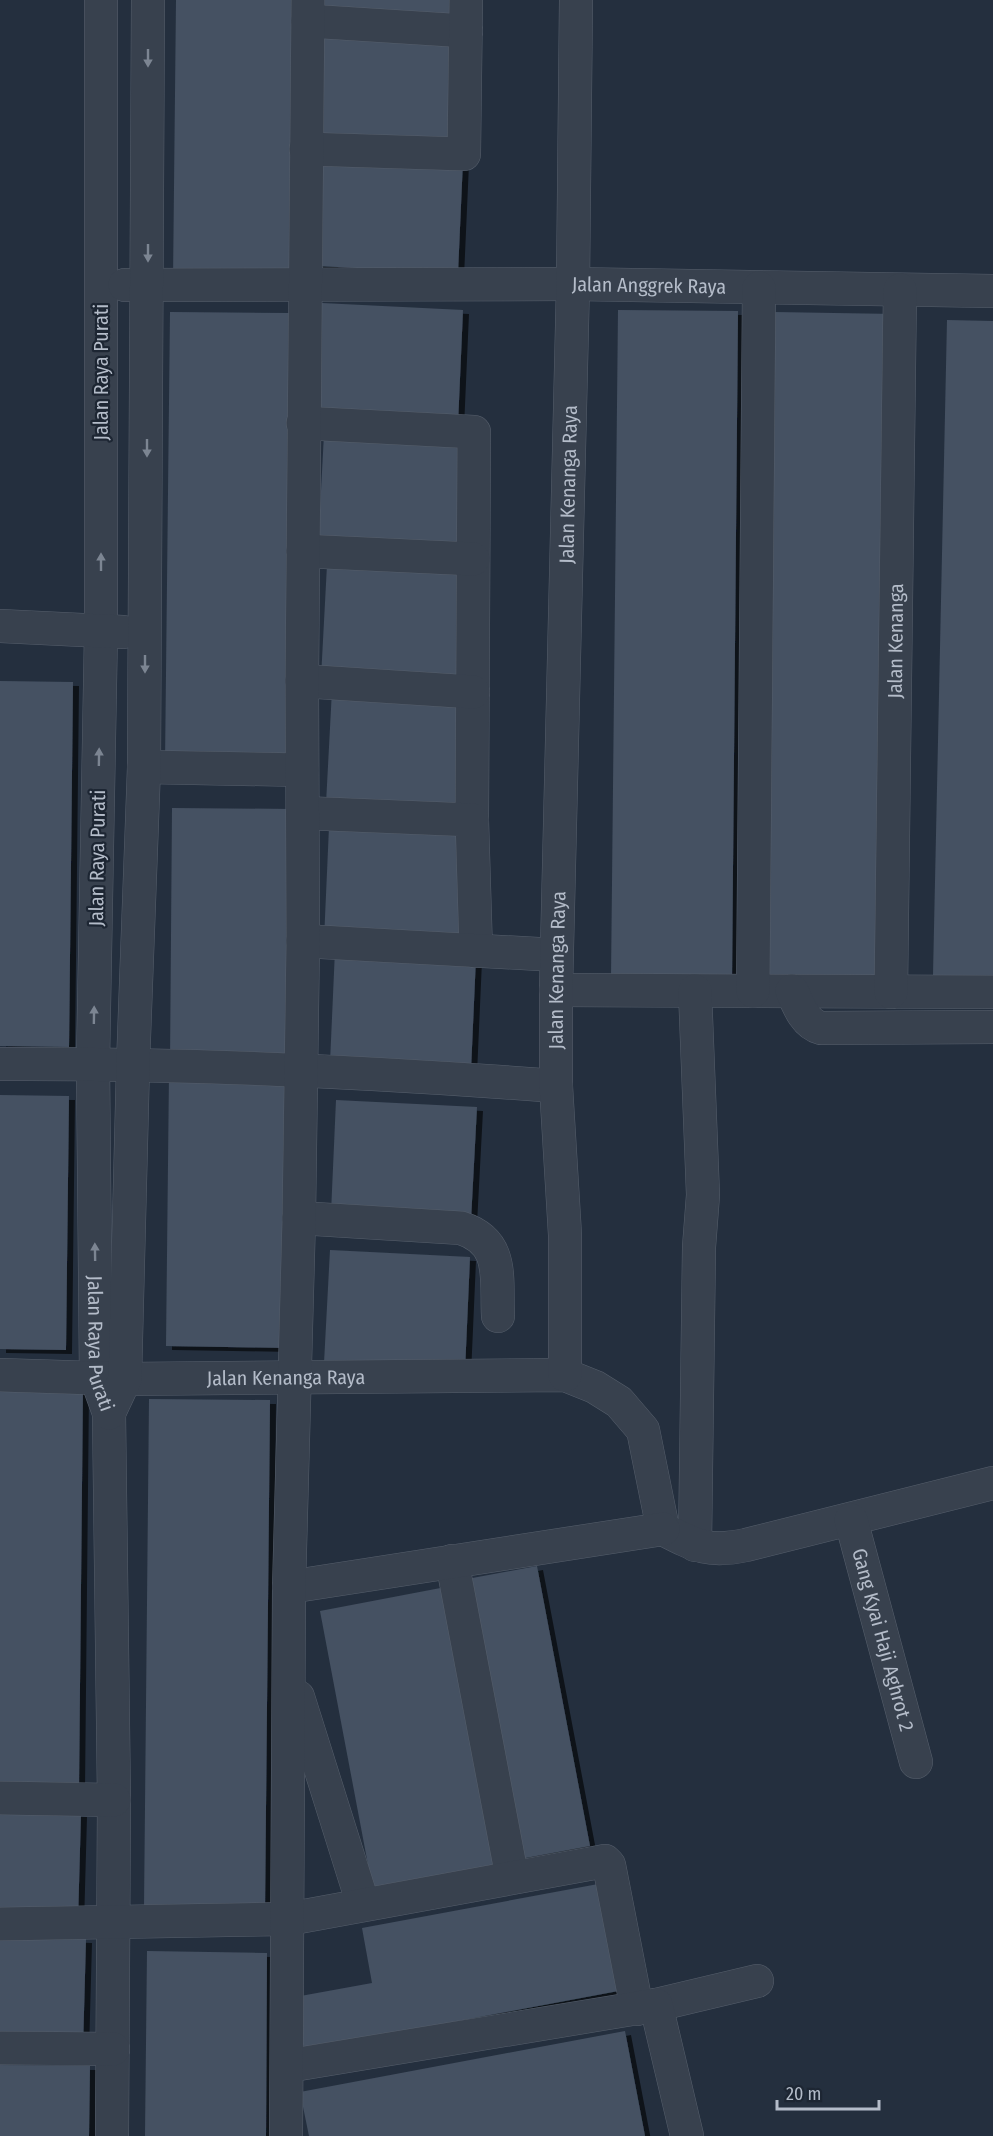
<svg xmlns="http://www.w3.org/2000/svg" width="993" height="2136" font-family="'Fira Sans Condensed',sans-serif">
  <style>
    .building { fill: #455162; filter: url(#shadow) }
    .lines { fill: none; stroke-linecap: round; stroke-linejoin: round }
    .minor-casing { stroke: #565f6c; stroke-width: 34 }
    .minor { stroke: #38414e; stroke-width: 33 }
    .oneway { fill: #7c8592 }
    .labels { text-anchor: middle; stroke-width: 4.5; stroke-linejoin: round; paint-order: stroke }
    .street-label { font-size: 20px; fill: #b4bcc9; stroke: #1d2633 }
  </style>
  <defs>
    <filter id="shadow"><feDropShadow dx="6" dy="4" stdDeviation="0" flood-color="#0009"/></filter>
  </defs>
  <rect width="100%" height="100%" fill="#242f3e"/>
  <path class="building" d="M 176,0 L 297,0 L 294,282 L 173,281 Z
    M 317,0 L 458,0 L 457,26 L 316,19 Z
    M 316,28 L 458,35 L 452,148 L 311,141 Z
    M 322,153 L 463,160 L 458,273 L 317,266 Z
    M 322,303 L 463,310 L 458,424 L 317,416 Z
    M 618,310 L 738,311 L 732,980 L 611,978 Z
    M 170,312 L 290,313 L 286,765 L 165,764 Z
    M 774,312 L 895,314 L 888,982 L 768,981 Z
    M 947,320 L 993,321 L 993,976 L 933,975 Z
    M 324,434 L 464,442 L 459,555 L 318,548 Z
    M 327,565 L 467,572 L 462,685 L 321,678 Z
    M 0,681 L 73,682 L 69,1047 L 0,1046 Z
    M 332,690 L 472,698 L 467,811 L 326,804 Z
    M 172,808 L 293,809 L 290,1067 L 170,1065 Z
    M 329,827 L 470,834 L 464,947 L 324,940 Z
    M 335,950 L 476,957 L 471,1070 L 330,1063 Z
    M 169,1073 L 290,1075 L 287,1348 L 166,1346 Z
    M 0,1095 L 69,1096 L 66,1350 L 0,1349 Z
    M 336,1100 L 477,1107 L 471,1220 L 331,1213 Z
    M 330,1250 L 470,1257 L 465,1371 L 324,1363 Z
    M 0,1385 L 83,1386 L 79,1787 L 0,1786 Z
    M 149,1399 L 270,1400 L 265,1911 L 144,1909 Z
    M 537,1566 L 590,1846 L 520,1859 L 467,1579 Z
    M 451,1586 L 504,1866 L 373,1891 L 320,1611 Z
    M 0,1810 L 81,1813 L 78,1921 L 0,1919 Z
    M 609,1882 L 629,1989 L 304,2050 L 295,1997 L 372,1983 L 362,1928 Z
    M 0,1936 L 86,1939 L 83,2048 L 0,2045 Z
    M 147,1951 L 267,1953 L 266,2136 L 145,2136 Z
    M 625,2031 L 645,2136 L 309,2136 L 300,2092 Z
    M 0,2065 L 90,2066 L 89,2136 L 0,2136 Z"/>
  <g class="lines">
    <g class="minor-casing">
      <g id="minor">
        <path id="s1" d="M 101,0 L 101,631 L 93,1063 L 96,1377 L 109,1413 L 114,1800 L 112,2136"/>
        <path d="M 308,21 L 466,31"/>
        <path d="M 306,149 L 464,154 L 466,0"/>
        <path id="s2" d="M 125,285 L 573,284 L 993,291"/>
        <path d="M 303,423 L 474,432 L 472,820"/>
        <path d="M 303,551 L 473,559"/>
        <path d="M 0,626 L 123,632"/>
        <path d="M 302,681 L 473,692"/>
        <path d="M 144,767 L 302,770"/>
        <path d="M 303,813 L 472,820 L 476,951"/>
        <path d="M 303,941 L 556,955"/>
        <path d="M 556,990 L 993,992"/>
        <path d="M 695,991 L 703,1195 L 699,1247 L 695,1545"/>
        <path d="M 753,991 L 759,288"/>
        <path d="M 792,991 C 798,1005 805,1024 821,1028 L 993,1027"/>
        <path id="s3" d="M 891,992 L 900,290"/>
        <path d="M 0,1064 C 185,1063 371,1072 556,1086"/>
        <path d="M 299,1218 L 461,1228 C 505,1242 496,1278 498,1316"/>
        <path id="s4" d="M 0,1375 L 125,1379 L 565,1375 L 595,1387 L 619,1402 L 643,1430 L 663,1529 C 696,1546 709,1553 746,1545 L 993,1483"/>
        <path id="s5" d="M 565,1375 L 565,1235 L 556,1086 L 556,990 L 573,284 L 576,0"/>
        <path d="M 109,1413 L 125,1379 L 133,1065 L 144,767 L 148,0"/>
        <path id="s6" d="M 851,1520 L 916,1762"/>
        <path d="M 452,1561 L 512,1877"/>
        <path d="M 289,1587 L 663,1529"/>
        <path d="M 298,1697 L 363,1904"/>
        <path d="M 0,1798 L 114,1800"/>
        <path d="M 0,1924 L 288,1919 L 605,1861 L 609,1865 L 637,2009"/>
        <path d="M 656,2005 L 757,1981"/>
        <path d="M 0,2048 L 113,2049"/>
        <path d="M 287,2066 L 656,2005 L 687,2136"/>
        <path d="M 286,2136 L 289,1587 L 299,1218 L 303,941 L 302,681 L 308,0"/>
      </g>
    </g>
    <use href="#minor" class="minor"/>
  </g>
  <defs><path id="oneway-solid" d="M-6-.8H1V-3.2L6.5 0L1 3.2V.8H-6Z" transform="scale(1.5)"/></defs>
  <g class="oneway">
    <use href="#oneway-solid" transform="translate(148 58) rotate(90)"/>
    <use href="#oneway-solid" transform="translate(148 253) rotate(90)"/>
    <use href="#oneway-solid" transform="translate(147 448) rotate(90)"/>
    <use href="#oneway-solid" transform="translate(101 562) rotate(-90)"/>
    <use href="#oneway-solid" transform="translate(145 664) rotate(90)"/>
    <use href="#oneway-solid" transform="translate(99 757) rotate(-89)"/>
    <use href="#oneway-solid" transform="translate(94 1015) rotate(-89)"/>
    <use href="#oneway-solid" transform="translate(95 1252) rotate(-91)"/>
  </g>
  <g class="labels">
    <g class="street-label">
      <text dy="7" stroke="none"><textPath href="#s2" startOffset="524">Jalan Anggrek Raya</textPath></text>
      <text transform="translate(101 372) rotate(-90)" y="7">Jalan Raya Purati</text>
      <text dy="7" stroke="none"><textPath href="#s5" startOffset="891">Jalan Kenanga Raya</textPath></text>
      <text dy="7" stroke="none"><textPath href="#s3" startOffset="351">Jalan Kenanga</textPath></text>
      <text transform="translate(97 858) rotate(-89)" y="7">Jalan Raya Purati</text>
      <text dy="7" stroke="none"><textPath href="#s5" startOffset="405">Jalan Kenanga Raya</textPath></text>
      <text dy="7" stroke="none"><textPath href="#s1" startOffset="1344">Jalan Raya Purati</textPath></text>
      <text dy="7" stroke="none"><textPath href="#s4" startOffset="286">Jalan Kenanga Raya</textPath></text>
      <text dy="7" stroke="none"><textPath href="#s6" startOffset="124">Gang Kyai Haji Aghrot 2</textPath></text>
    </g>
  </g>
  <path d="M777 2100v9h102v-9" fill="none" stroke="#b4bcc9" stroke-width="3"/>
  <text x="786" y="2100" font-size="18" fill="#b4bcc9" stroke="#1d2633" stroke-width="4.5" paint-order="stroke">20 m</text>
</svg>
